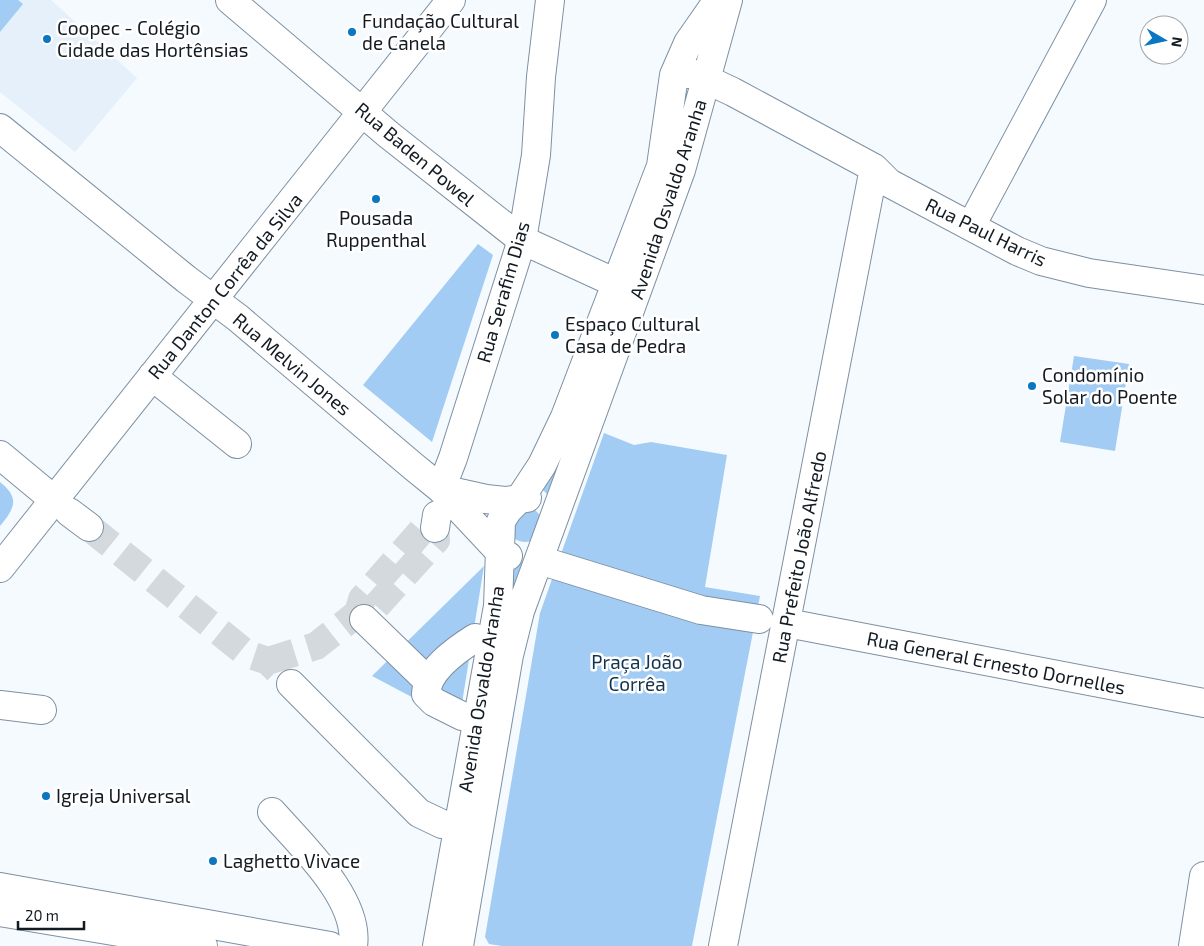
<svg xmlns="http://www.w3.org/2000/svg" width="1204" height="946" font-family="'Exo 2',sans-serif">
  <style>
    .built { fill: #e5f0fb }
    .green { fill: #a2ccf4 }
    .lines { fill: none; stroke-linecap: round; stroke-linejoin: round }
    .minor-tunnel { stroke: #d3d9dd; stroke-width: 28; stroke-dasharray: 28 14; stroke-linecap: butt }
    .minor-casing { stroke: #7d90a3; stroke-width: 30 }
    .major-casing { stroke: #7d90a3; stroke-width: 30 }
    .minor { stroke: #fff; stroke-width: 28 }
    .major { stroke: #fff; stroke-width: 28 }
    .poi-dot { fill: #0b76c1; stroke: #fff; stroke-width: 2 }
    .labels { text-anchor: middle; stroke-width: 5; stroke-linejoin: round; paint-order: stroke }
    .poi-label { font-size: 19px; fill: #131b22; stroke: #fff; text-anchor: start }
    .street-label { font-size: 19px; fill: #131b22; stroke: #fff }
    .park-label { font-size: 19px; fill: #13334e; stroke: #fff }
  </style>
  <rect width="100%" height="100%" fill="#f5fafe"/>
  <path class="built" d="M 0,0 L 51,0 L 137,78 L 75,152 L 0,92 Z"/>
  <path class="green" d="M 0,0 L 18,0 L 23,4 L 0,32 Z
    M 478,244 L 493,255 L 432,442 L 363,385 Z
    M 1074,356 L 1129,364 L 1115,451 L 1060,442 Z
    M 604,433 L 634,445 L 651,442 L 727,455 L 705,587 L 760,596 L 692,946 L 502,946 L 489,944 L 485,937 L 540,613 Z
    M 569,435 L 547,494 L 541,488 Z
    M 0,482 C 20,498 15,508 0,526 Z
    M 534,509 L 542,517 L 532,541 C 523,543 518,542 511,536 L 512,513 Z
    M 508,561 L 527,564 L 513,602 Z
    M 484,566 L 459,722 L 372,676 Z"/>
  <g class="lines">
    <path class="minor-tunnel" d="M 89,527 L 247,654 L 268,661 L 291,684
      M 424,528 L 435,528 L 436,540 L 371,612 L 358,613 L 362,599 Z
      M 268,661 L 316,646 L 358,613"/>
    <g class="minor-casing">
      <path id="minor" d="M 230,0 L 389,135 L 522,240 L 616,283
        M 688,74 L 695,74 L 733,92 L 874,168 L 889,183 L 1017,251 L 1041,261 L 1089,273 L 1204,290
        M 0,128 L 186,279 L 238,318 L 414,467 L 441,489 L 500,552 L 508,556
        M 971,226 L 1092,0
        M 152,376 L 237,444
        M 0,455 L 53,499
        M 441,489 L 453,458 L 522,240 L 536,155 L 541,77 L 550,0
        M 441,489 L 486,499 L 505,501 L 527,498
        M 69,512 L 89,527
        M 435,528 L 437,515
        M 552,564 L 701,610 L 759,619
        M 0,568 L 451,0
        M 364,619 L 428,681
        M 787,623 L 1204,703
        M 291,684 L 419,813 L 442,824
        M 0,705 L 42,710
        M 462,716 L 434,702 L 426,694 C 427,670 456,650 475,638
        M 272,812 C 301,845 360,899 353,946
        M 437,946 L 498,606 L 501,521 L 508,510 L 521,497 L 542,465 L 565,417 L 661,166 L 674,75 L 688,43 L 718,0
        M 459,946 L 509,655 L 520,611 L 681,170 L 728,0
        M 723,946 L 874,168
        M 1193,946 L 1204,876"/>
    </g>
    <g class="major-casing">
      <path id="major" d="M 0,887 L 330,946
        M 0,912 L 203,946"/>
    </g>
    <use href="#minor" class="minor"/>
    <use href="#major" class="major"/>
  </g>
  <g class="poi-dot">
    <circle cx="352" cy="32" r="5"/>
    <circle cx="47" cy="39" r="5"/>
    <circle cx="376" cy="199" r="5"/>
    <circle cx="555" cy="335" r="5"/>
    <circle cx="1032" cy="386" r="5"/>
    <circle cx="46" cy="796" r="5"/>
    <circle cx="213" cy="861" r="5"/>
  </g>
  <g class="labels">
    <g class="poi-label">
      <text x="362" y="28">Fundação Cultural<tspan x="362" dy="22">de Canela</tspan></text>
      <text x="57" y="35">Coopec - Colégio<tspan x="57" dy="22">Cidade das Hortênsias</tspan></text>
      <text x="376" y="225" text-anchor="middle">Pousada<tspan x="376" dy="22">Ruppenthal</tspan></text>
      <text x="565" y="331">Espaço Cultural<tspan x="565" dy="22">Casa de Pedra</tspan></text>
      <text x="1042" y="382">Condomínio<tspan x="1042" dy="22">Solar do Poente</tspan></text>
      <text x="56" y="803">Igreja Universal</text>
      <text x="223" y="868">Laghetto Vivace</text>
    </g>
    <g class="street-label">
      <text transform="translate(415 154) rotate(40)" y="7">Rua Baden Powel</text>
      <text transform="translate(668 199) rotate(-72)" y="7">Avenida Osvaldo Aranha</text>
      <text transform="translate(986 232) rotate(26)" y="7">Rua Paul Harris</text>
      <text transform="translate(225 286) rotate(-51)" y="7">Rua Danton Corrêa da Silva</text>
      <text transform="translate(503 292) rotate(-74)" y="7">Rua Serafim Dias</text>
      <text transform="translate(292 364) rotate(40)" y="7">Rua Melvin Jones</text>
      <text transform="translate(799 557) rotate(-79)" y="7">Rua Prefeito João Alfredo</text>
      <text transform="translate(996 663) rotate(11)" y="7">Rua General Ernesto Dornelles</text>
      <text transform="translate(481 689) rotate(-81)" y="7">Avenida Osvaldo Aranha</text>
    </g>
    <g class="park-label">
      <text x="637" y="669">Praça João<tspan x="637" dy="22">Corrêa</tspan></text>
    </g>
  </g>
  <g transform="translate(1164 40) rotate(99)"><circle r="24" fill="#ffffff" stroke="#a1a4a7"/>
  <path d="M0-4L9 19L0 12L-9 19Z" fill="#0b76c1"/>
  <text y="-8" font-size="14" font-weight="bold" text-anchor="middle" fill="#131b22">N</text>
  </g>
  <path d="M18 921v8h66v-8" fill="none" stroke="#131b22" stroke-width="2.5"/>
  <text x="25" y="921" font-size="15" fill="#131b22" stroke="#ffffff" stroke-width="4" paint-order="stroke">20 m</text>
</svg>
